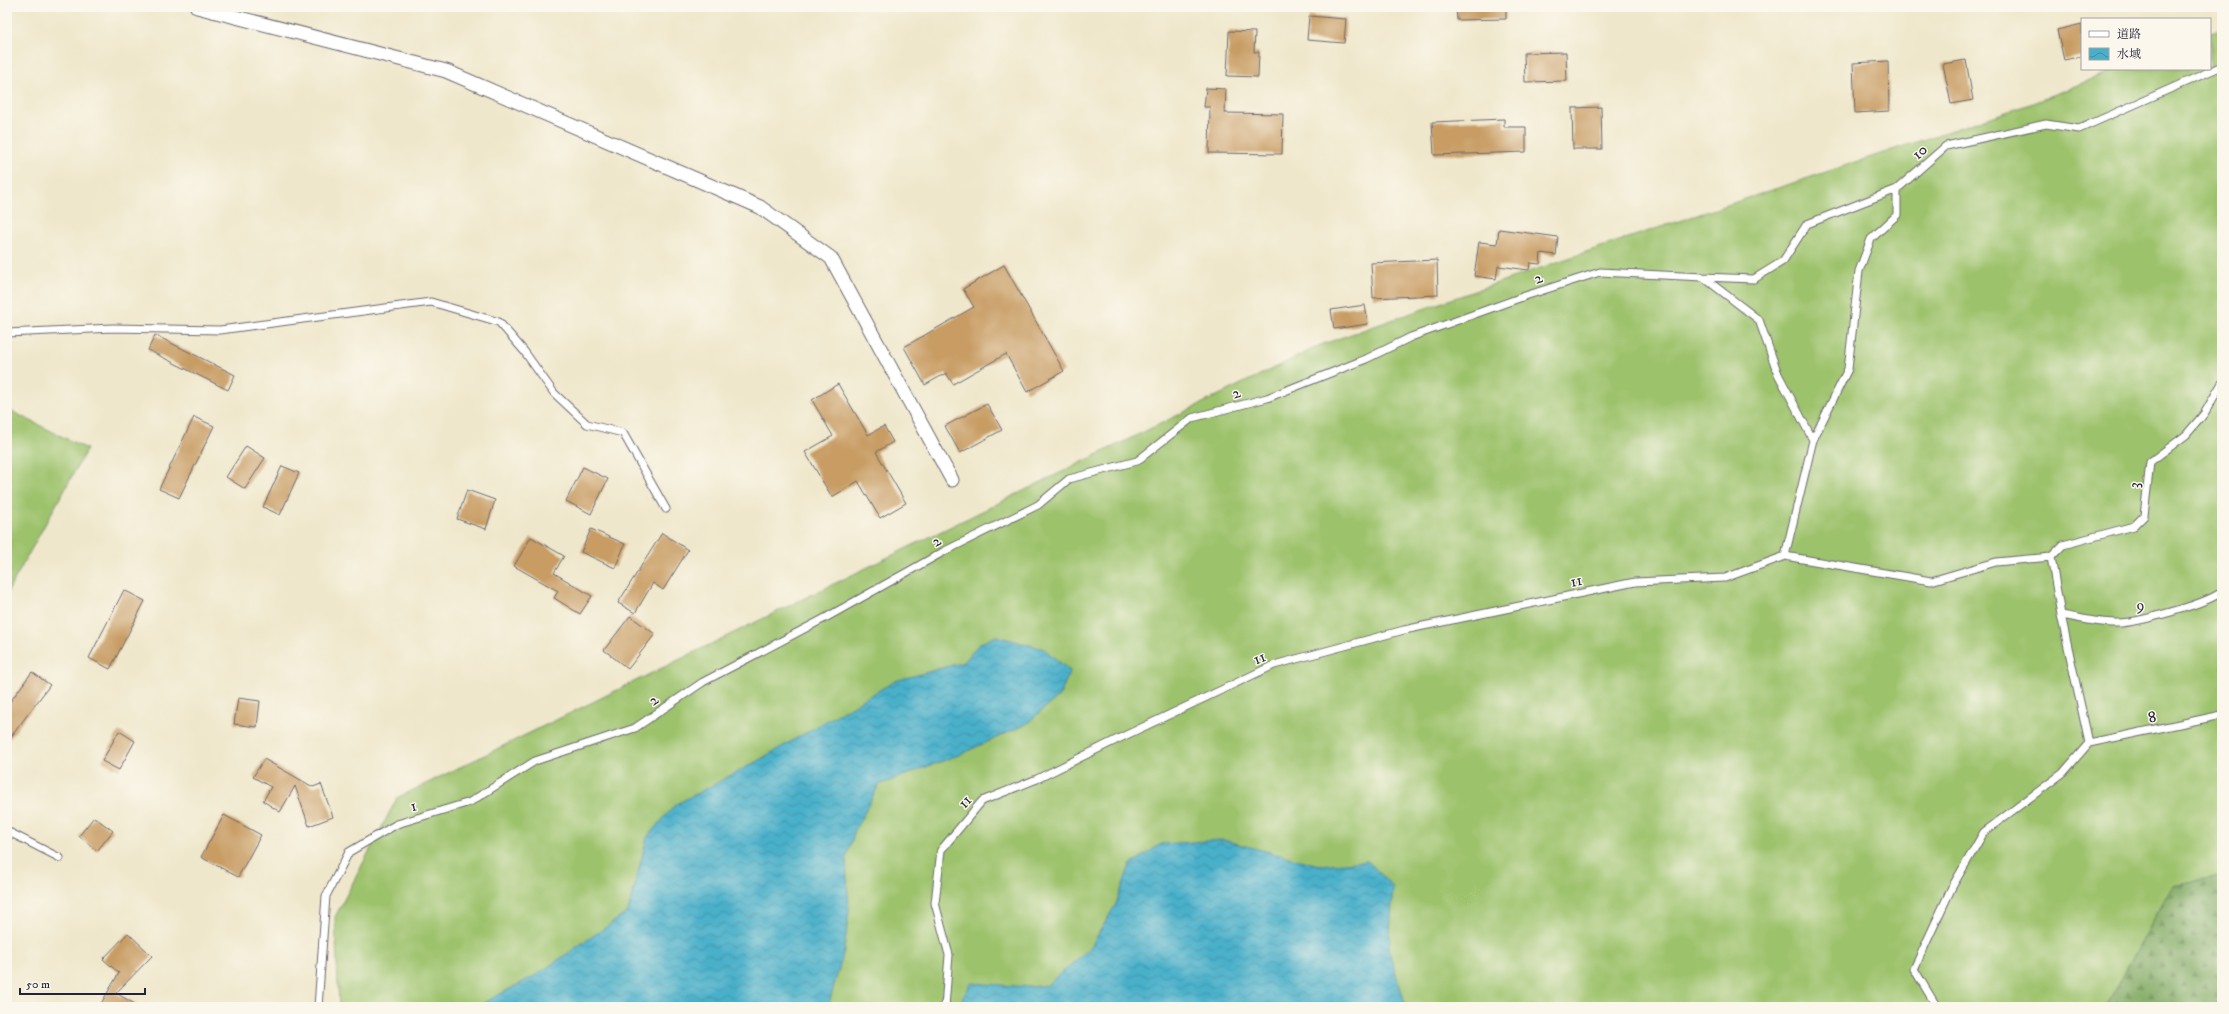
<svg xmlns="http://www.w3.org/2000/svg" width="2229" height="1014" font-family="'IM FELL DW Pica','Noto Serif SC',serif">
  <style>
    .grass { fill: #9dc26c; stroke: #607254 }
    .forest { fill: url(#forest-firs); stroke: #50654e }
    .water { fill: url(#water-waves); stroke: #366982 }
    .building { fill: #c89c63 }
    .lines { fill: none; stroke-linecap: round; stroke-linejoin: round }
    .lane-casing { stroke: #6a676d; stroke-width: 9 }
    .street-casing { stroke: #6a676d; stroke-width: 15 }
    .lane { stroke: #fff; stroke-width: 7 }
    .street { stroke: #fff; stroke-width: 13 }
    .labels { text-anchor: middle; stroke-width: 3; stroke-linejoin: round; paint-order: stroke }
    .street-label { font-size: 16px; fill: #22223b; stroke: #fbf7ec }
  </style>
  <defs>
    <pattern id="forest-firs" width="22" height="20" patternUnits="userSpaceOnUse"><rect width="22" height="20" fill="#7ea860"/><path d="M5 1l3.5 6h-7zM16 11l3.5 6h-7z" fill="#678850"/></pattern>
    <pattern id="water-waves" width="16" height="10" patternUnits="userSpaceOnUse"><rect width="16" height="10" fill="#4ab0ca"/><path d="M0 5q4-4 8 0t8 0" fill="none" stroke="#3d8fa5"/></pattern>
  </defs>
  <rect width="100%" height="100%" fill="#fbf7ec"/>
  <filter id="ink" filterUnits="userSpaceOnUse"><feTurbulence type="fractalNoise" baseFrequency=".025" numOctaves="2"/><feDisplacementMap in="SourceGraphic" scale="8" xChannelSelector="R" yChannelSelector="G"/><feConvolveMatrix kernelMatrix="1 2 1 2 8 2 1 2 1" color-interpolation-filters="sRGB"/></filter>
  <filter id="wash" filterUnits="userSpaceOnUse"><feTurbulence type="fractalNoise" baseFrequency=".012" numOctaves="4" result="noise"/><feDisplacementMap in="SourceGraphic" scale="16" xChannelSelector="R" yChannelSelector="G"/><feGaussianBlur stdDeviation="0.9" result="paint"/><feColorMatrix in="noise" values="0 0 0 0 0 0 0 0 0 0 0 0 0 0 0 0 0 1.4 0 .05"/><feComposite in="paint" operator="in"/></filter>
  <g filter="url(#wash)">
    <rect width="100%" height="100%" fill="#efe7cb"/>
    <path class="grass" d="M 2222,29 L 2222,876 L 2173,885 L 2106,1007 L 339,1007 L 335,917 L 397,798 L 1323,344 L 1586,252 L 2033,103 L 2117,69 L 2210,69 L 2210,32 Z
      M 7,409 L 87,449 L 7,593 Z"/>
    <path class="forest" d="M 2222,876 L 2222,1007 L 2106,1007 L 2173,885 Z"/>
    <path class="water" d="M 996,636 L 1044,649 L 1070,671 L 1060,695 L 1025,725 L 961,754 L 879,785 L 855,830 L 846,859 L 849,911 L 844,951 L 828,1007 L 476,1007 L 536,975 L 628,912 L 647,837 L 675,805 L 754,763 L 895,681 L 964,662 L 979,644 Z
      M 1223,840 L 1319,865 L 1368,861 L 1393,887 L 1389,951 L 1405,1003 L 1408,1007 L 962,1007 L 960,1003 L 971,983 L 1030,987 L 1047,985 L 1090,948 L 1116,904 L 1130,865 L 1161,844 Z"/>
    <g id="blocks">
      <path class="building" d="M 1456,7 L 1506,7 L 1506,19 L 1457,20 Z
        M 1309,16 L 1346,19 L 1344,43 L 1307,40 Z
        M 2082,24 L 2082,56 L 2064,60 L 2057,30 Z
        M 1229,31 L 1255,32 L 1254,52 L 1259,52 L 1258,77 L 1227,76 Z
        M 1566,52 L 1567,81 L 1525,82 L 1524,53 Z
        M 1966,60 L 1973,100 L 1951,104 L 1943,64 Z
        M 1888,61 L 1889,111 L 1855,113 L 1853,63 Z
        M 1206,88 L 1226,89 L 1225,113 L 1283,114 L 1282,154 L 1209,153 L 1210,107 L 1204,107 Z
        M 1601,107 L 1602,149 L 1573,149 L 1572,108 Z
        M 1504,119 L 1504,127 L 1526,127 L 1526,152 L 1434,155 L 1432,122 Z
        M 1499,229 L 1558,237 L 1556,255 L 1541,253 L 1540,264 L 1530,263 L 1529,270 L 1498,266 L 1496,279 L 1474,276 L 1479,242 L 1497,244 Z
        M 1437,260 L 1438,295 L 1373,298 L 1371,263 Z
        M 1004,265 L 1064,371 L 1027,392 L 1006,354 L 953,384 L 946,373 L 925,385 L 904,347 L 974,307 L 963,289 Z
        M 1365,305 L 1368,324 L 1334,329 L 1331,310 Z
        M 155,335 L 235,375 L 228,390 L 148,350 Z
        M 838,384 L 868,435 L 884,426 L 893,442 L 876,452 L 906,503 L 880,518 L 858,481 L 832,497 L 805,452 L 833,436 L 812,400 Z
        M 987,404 L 1002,430 L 960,453 L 945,426 Z
        M 194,417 L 214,426 L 179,498 L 159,489 Z
        M 246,446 L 265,458 L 245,489 L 226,477 Z
        M 282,466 L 299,473 L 280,515 L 263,507 Z
        M 583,467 L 608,479 L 591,514 L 566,501 Z
        M 467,490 L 495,500 L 486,529 L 457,519 Z
        M 591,529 L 625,544 L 615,568 L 581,552 Z
        M 662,533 L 688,550 L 663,590 L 653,583 L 635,613 L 618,603 Z
        M 531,537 L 564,556 L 554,573 L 592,596 L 580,614 L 554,598 L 558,591 L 514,566 Z
        M 124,590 L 145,601 L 110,669 L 89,658 Z
        M 630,616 L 655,634 L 628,669 L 604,650 Z
        M 32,672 L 50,685 L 7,742 L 7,706 Z
        M 238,698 L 260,701 L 257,727 L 234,724 Z
        M 119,731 L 135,741 L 119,770 L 102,761 Z
        M 264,759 L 313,787 L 321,784 L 333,817 L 309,826 L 295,786 L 280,812 L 263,801 L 271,787 L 253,777 Z
        M 224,815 L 261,835 L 238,877 L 201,857 Z
        M 94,817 L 113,831 L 97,851 L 79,836 Z
        M 128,933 L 152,956 L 116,993 L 140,1007 L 99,1007 L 119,973 L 103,959 Z"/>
    </g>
  </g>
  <g filter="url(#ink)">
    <use href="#blocks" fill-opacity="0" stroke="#6a676d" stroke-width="1"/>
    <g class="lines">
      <g class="lane-casing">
        <path id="lane" d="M 1703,277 L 1754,279 L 1783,261 L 1807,224 L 1897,189
          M 7,333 L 113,328 L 220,330 L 431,302 L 499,322 L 524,351 L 554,393 L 587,424 L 623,433 L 666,509
          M 1785,556 L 1813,440 L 1848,369 L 1859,271 L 1871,239 L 1897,215 L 1897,189 L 1946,146 L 2046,124 L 2079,129 L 2222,66
          M 1785,556 L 1931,581 L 1996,562 L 2051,557
          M 2051,557 L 2063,545 L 2134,526 L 2144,516 L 2150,462 L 2186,435 L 2204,414 L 2222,383
          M 2051,557 L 2061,615 L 2089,743
          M 2061,615 C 2079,618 2098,623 2116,623 C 2133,624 2211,603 2222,591
          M 2089,743 L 2222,715
          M 7,831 L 60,858
          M 318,1007 L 326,896 L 349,852 L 397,824 L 470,802 L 535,761 L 635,728 L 703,682 L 827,617 L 943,552 L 1038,505 L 1069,479 L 1137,461 L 1192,418 L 1267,398 L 1366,359 L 1411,337 L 1525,296 L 1600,272 L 1703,277 L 1759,320 L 1778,374 L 1813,440
          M 945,1007 L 949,955 L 935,903 L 941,850 L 982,801 L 1037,779 L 1120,738 L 1274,665 L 1404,630 L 1635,582 L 1725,578 L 1785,556
          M 1937,1007 L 1914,969 L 1952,887 L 1984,832 L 2063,773 L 2089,743"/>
      </g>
      <g class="street-casing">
        <path id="street" d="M 197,7 L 446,71 L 760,207 L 831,258 L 952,480"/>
      </g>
      <use href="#lane" class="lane"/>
      <use href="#street" class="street"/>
    </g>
  </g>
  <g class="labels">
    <g class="street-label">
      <text transform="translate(1919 151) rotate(-42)" y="6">10</text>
      <text transform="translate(1538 277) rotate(-17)" y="6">2</text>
      <text transform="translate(1236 392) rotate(-15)" y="6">2</text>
      <text transform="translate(2133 485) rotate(-84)" y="6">3</text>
      <text transform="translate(936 540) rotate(-28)" y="6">2</text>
      <text transform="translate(1576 580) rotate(-12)" y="6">11</text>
      <text transform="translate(2140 604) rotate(-12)" y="6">9</text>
      <text transform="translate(1259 657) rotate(-24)" y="6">11</text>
      <text transform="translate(653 699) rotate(-34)" y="6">2</text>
      <text transform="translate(2152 716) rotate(-12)" y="6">8</text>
      <text transform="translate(964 801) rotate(-49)" y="6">11</text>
      <text transform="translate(413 805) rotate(-17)" y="6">1</text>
    </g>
  </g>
  <rect width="2229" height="1014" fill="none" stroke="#fbf7ec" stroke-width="24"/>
  <rect x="2081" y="18" width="130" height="52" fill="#fbf7ec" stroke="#a4a2a5"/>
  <rect x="2089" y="31" width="20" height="6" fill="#ffffff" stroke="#a4a2a5"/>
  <text x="2117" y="38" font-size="12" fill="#22223b">道路</text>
  <rect x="2089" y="48" width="20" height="12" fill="url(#water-waves)" stroke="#a4a2a5"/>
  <text x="2117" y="58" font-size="12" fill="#22223b">水域</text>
  <path d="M20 988v6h125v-6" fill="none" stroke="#22223b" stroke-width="2"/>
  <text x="26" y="988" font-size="12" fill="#22223b" stroke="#fbf7ec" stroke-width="3" paint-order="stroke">50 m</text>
</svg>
